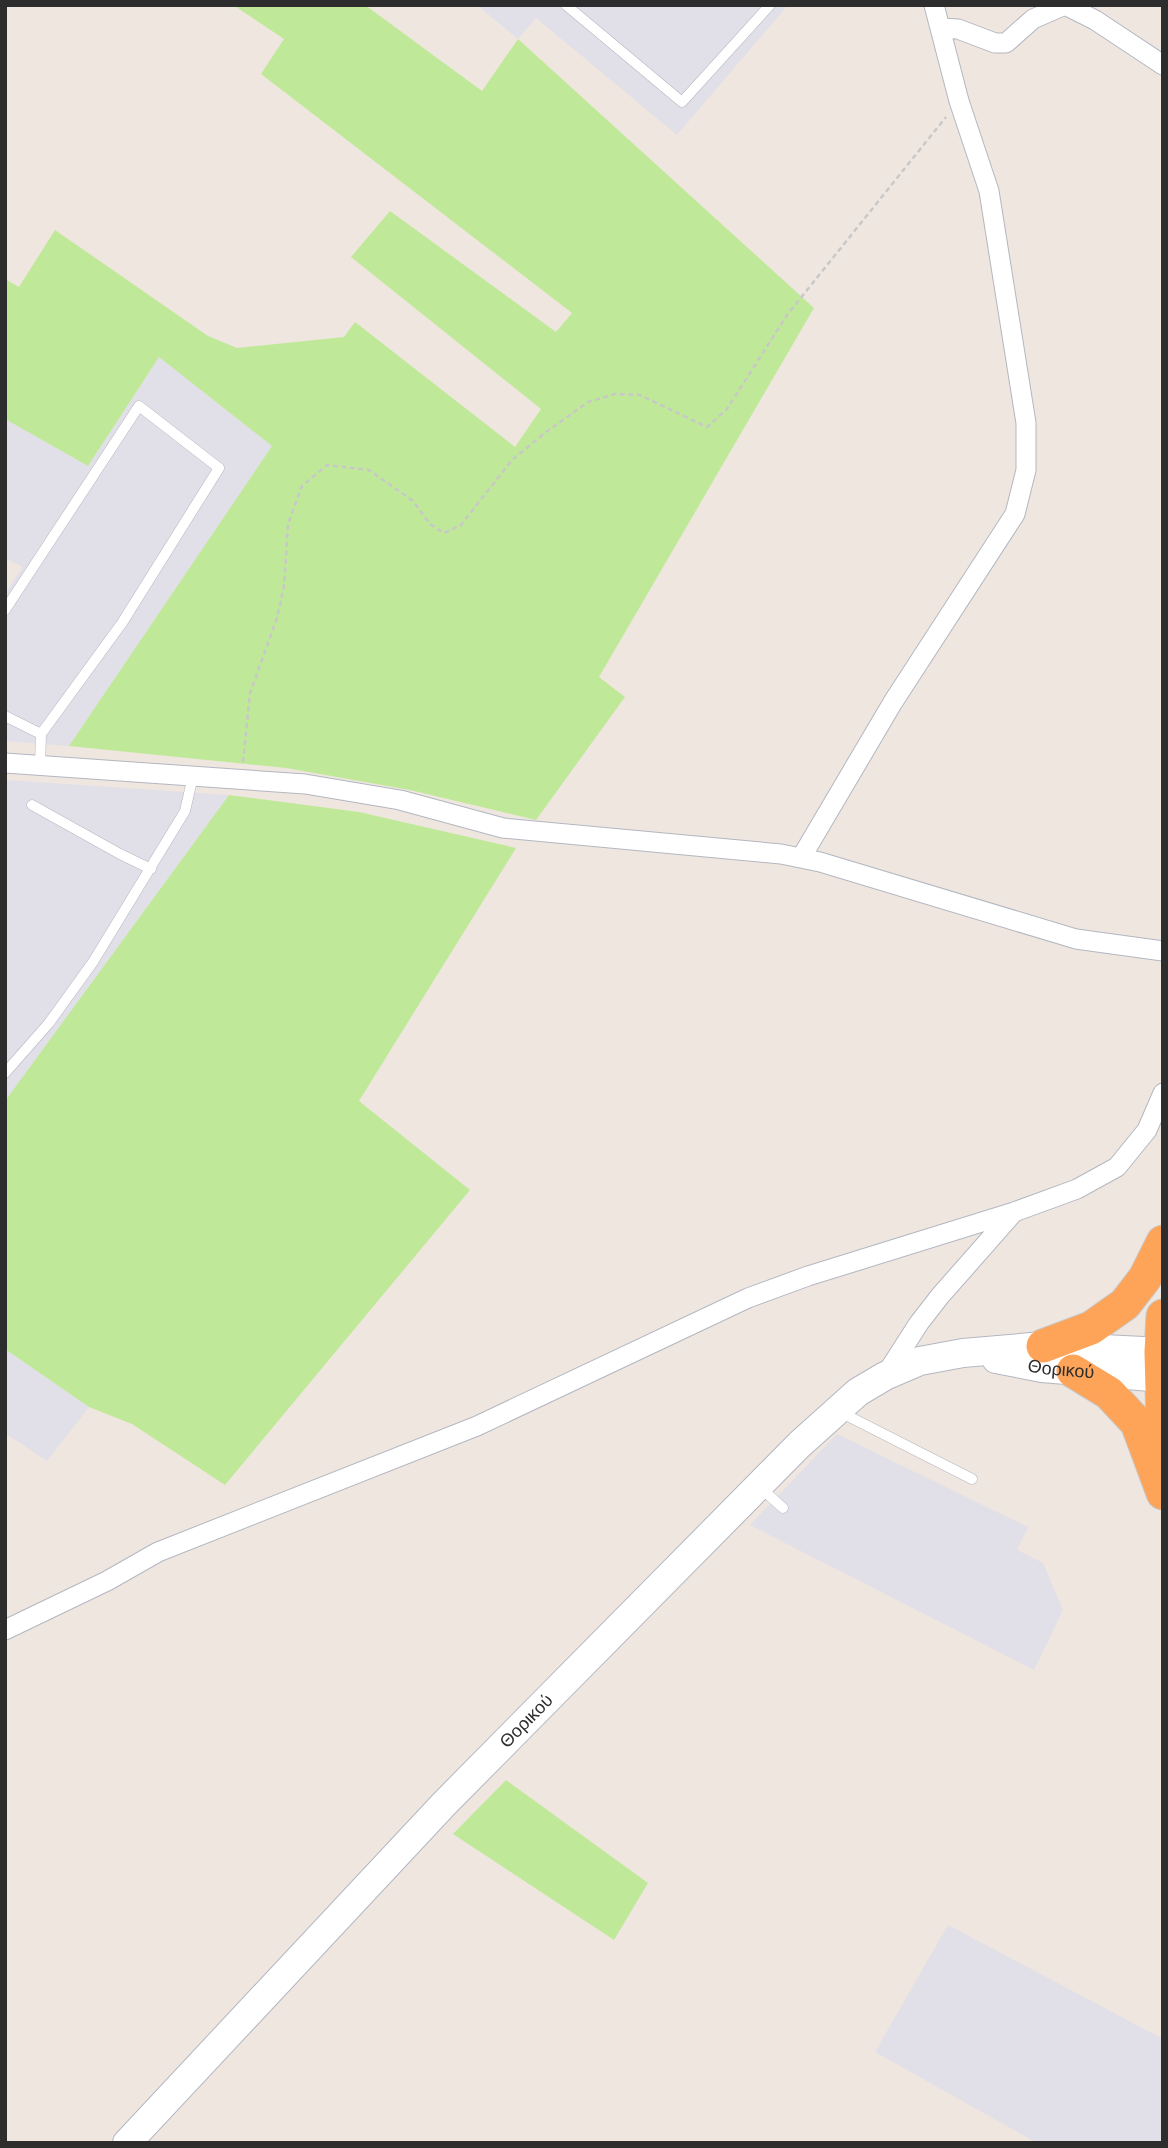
<svg xmlns="http://www.w3.org/2000/svg" width="1168" height="2148" font-family="Barlow,sans-serif">
  <style>
    .industrial { fill: #e1dfe8 }
    .green { fill: #bfe998 }
    .lines { fill: none; stroke-linecap: round; stroke-linejoin: round }
    .service-casing { stroke: #b3b7c1; stroke-width: 11 }
    .minor-casing { stroke: #b3b7c1; stroke-width: 21 }
    .secondary-casing { stroke: #b3b7c1; stroke-width: 30 }
    .trunk-casing { stroke: #c8c8c8; stroke-width: 35 }
    .path { stroke: #c8c8c8; stroke-width: 2.5; stroke-dasharray: 5 3.5; stroke-linecap: butt }
    .service { stroke: #fff; stroke-width: 10 }
    .minor { stroke: #fff; stroke-width: 19 }
    .secondary { stroke: #fff; stroke-width: 28 }
    .trunk { stroke: #fda459; stroke-width: 33 }
    .labels { text-anchor: middle; stroke-width: 5; stroke-linejoin: round; paint-order: stroke }
    .street-label { font-size: 18px; fill: #2d2d2d; stroke: #fff }
  </style>
  <rect width="100%" height="100%" fill="#efe6df"/>
  <path class="industrial" d="M 477,5 L 788,5 L 677,135 L 536,18 L 518,39 Z
    M 159,357 L 272,446 L 69,746 L 5,741 L 5,594 L 23,567 L 5,558 L 5,419 L 88,466 Z
    M 5,780 L 229,795 L 5,1101 Z
    M 5,1349 L 89,1407 L 47,1461 L 5,1433 Z
    M 837,1434 L 1028,1527 L 1017,1550 L 1043,1563 L 1063,1610 L 1034,1670 L 750,1525 Z
    M 948,1925 L 1163,2039 L 1163,2143 L 1037,2143 L 875,2052 Z"/>
  <path class="green" d="M 233,5 L 365,5 L 482,91 L 518,39 L 814,308 L 599,677 L 625,697 L 536,820 L 410,790 L 286,768 L 69,746 L 272,446 L 159,357 L 88,466 L 5,419 L 5,279 L 19,287 L 55,230 L 208,336 L 237,348 L 344,337 L 355,322 L 515,447 L 541,409 L 351,257 L 390,211 L 556,332 L 572,313 L 261,74 L 284,39 Z
    M 229,795 L 359,812 L 516,848 L 359,1101 L 470,1190 L 225,1485 L 132,1424 L 89,1407 L 5,1349 L 5,1101 Z
    M 506,1780 L 648,1883 L 614,1940 L 453,1834 Z"/>
  <g class="lines">
    <g class="service-casing">
      <path id="service" d="M 566,5 L 682,102 L 770,5
        M 5,610 L 139,406 L 219,468 L 122,623 L 41,734 L 40,765
        M 5,716 L 41,734
        M 32,805 L 120,854 L 151,869
        M 5,1073 L 49,1023 L 93,962 L 185,811 L 193,776
        M 840,1412 L 972,1479
        M 761,1488 L 783,1508"/>
    </g>
    <g class="minor-casing">
      <path id="minor" d="M 941,28 L 958,29 L 995,43 L 1006,43 L 1033,19 L 1065,5 L 1095,20 L 1163,65
        M 5,763 L 305,784 L 400,800 L 503,828 L 781,854 L 820,862 L 1076,939 L 1163,951
        M 801,858 L 893,702 L 1015,514 L 1026,470 L 1026,423 L 989,191 L 959,101 L 934,5
        M 885,1376 L 919,1323 L 940,1296 L 1014,1212
        M 5,1630 L 107,1581 L 158,1552 L 477,1426 L 748,1298 L 808,1276 L 1014,1212 L 1077,1189 L 1117,1167 L 1147,1130 L 1163,1093"/>
    </g>
    <g class="secondary-casing">
      <g id="secondary">
        <path id="s1" d="M 996,1359 L 1042,1368 L 1163,1378"/>
        <path id="s2" d="M 127,2143 L 444,1804 L 800,1444 L 858,1392 L 885,1376 L 920,1361 L 963,1353 L 1043,1346 L 1163,1352"/>
      </g>
    </g>
    <g class="trunk-casing">
      <path id="trunk" d="M 1163,1316 L 1161,1352 L 1163,1425
        M 1043,1346 L 1091,1328 L 1125,1304 L 1145,1278 L 1163,1242
        M 1073,1371 L 1109,1393 L 1137,1423 L 1163,1493"/>
    </g>
    <path class="path" d="M 243,762 L 250,693 L 277,618 L 284,586 L 288,524 L 302,486 L 327,465 L 369,470 L 413,501 L 430,524 L 444,533 L 461,525 L 512,460 L 546,432 L 588,402 L 615,394 L 640,395 L 707,427 L 727,409 L 787,315 L 946,117"/>
    <use href="#service" class="service"/>
    <use href="#minor" class="minor"/>
    <use href="#secondary" class="secondary"/>
    <use href="#trunk" class="trunk"/>
  </g>
  <g class="labels">
    <g class="street-label">
      <text dy="6" stroke="none"><textPath href="#s1" startOffset="66">Θορικού</textPath></text>
      <text dy="6" stroke="none"><textPath href="#s2" startOffset="581">Θορικού</textPath></text>
    </g>
  </g>
  <rect width="1168" height="2148" fill="none" stroke="#2d2d2d" stroke-width="14"/>
</svg>
